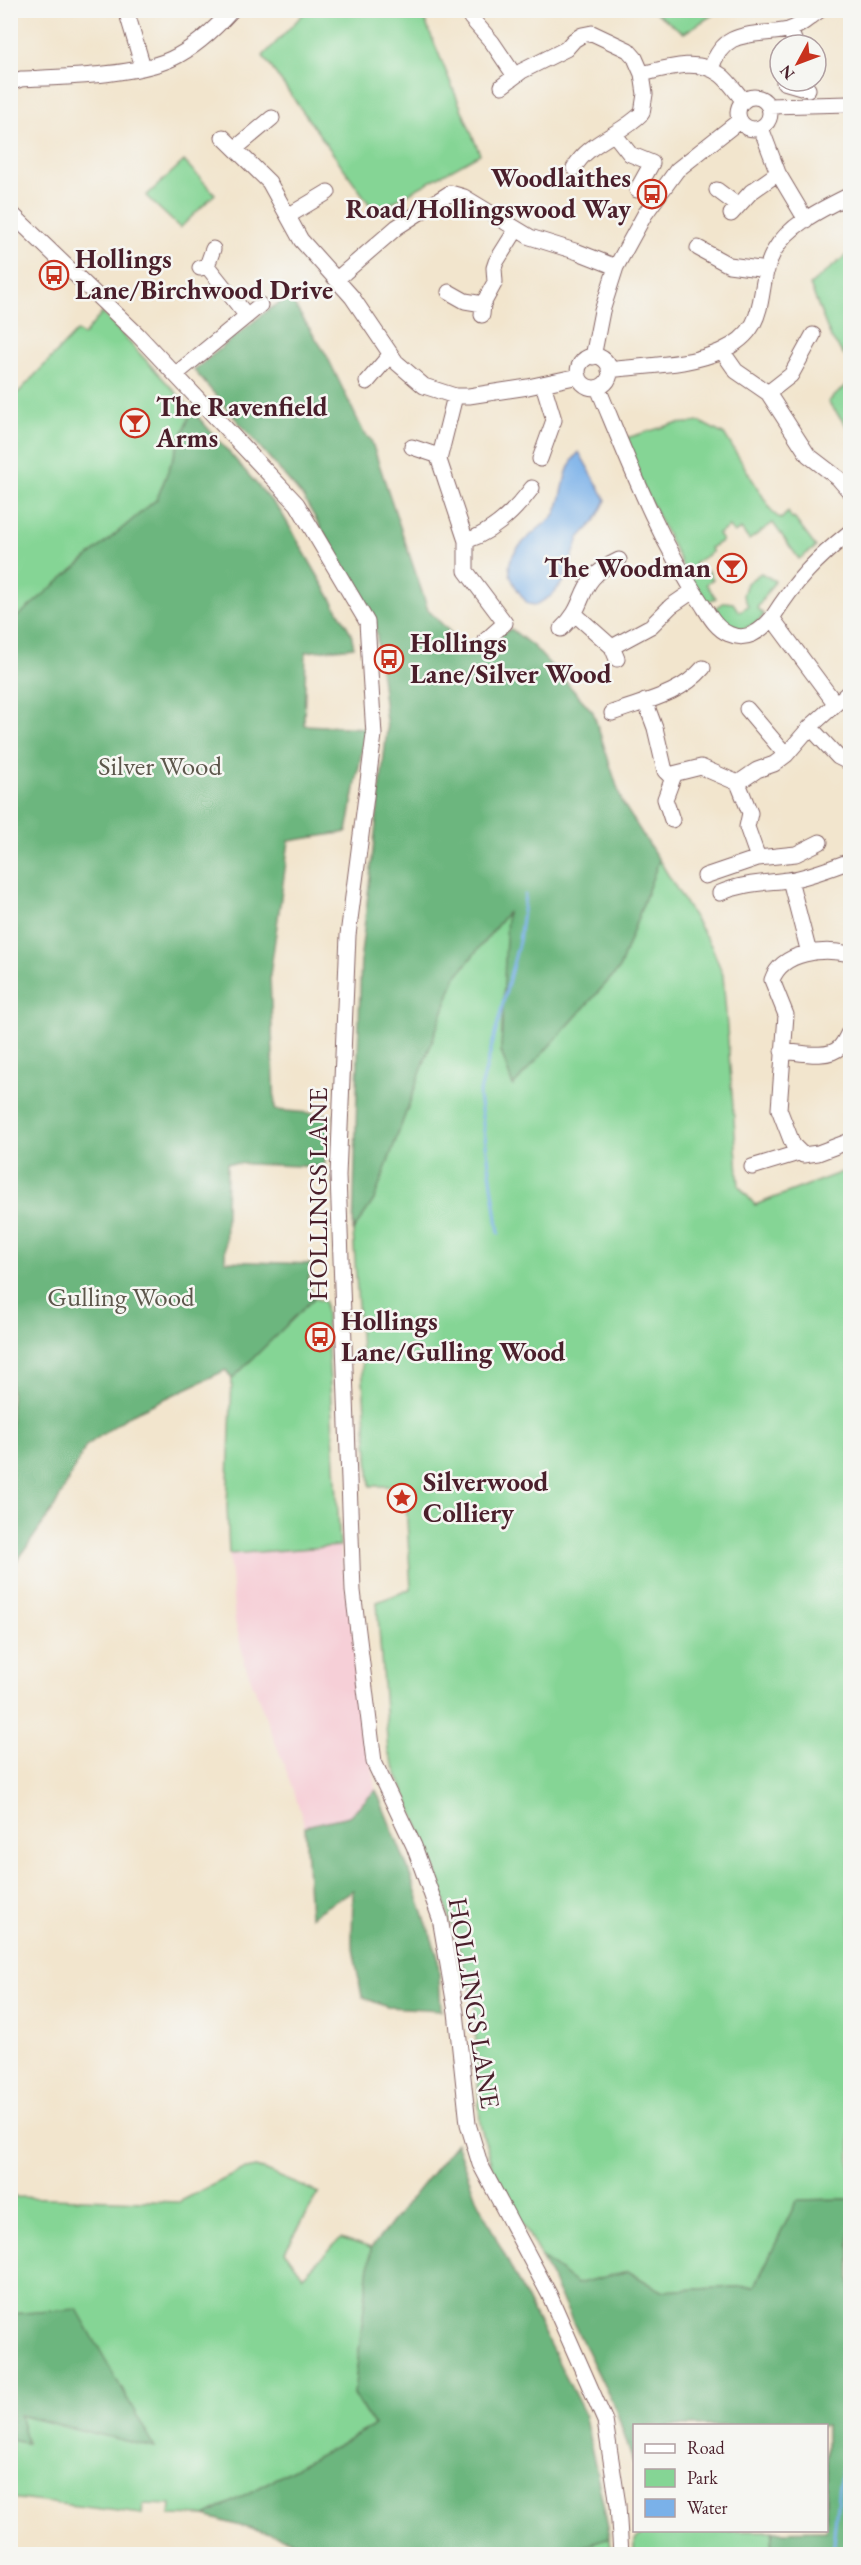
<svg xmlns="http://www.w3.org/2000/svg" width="861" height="2565" font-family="'EB Garamond',serif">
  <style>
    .built { fill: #f6cfd7 }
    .green { fill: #85d595; stroke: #687a60; stroke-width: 1.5 }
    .forest { fill: #6cb67e; stroke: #5b6a54; stroke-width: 1.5 }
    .water { fill: #7ab1e9; stroke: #62688a; stroke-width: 1.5 }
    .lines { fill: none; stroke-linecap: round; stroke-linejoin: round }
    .stream { stroke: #7ab1e9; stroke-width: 3 }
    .minor-casing { stroke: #856464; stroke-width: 17 }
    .minor { stroke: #fff; stroke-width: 15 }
    .labels { text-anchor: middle; stroke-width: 5; stroke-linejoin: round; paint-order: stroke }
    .poi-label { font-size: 27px; font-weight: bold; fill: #4a1f2b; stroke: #f6f6f2; text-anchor: start }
    .park-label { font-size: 27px; fill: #5c564b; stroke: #f6f6f2 }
    .street-label { font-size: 27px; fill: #4a1f2b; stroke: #f6f6f2 }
  </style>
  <rect width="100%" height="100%" fill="#f6f6f2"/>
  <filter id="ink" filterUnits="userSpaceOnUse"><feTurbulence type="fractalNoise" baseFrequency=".0167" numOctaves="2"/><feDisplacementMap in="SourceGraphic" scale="12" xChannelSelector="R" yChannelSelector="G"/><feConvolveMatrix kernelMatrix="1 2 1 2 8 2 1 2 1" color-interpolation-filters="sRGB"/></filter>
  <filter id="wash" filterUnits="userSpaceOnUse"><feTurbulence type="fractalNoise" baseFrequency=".008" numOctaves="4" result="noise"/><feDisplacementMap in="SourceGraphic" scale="24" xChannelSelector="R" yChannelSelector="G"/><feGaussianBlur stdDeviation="1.35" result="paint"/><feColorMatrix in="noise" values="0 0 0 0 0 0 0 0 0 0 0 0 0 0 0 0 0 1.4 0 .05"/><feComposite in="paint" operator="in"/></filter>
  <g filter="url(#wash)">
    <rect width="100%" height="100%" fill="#f2e5cd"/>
    <path class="built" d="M 340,1546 L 376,1790 L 349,1816 L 305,1826 L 291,1783 L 245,1664 L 235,1621 L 229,1554 Z"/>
    <path class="green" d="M 306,11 L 421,11 L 480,154 L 375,212 L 263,56 Z
      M 653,11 L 719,11 L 684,33 Z
      M 184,161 L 215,194 L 180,228 L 146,196 Z
      M 850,252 L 850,363 L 831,338 L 810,285 Z
      M 102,313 L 192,410 L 157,499 L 11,622 L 11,400 L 77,331 L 83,336 Z
      M 850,382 L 850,430 L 828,402 Z
      M 700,422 L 725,435 L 773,513 L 781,519 L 788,512 L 792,519 L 794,518 L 816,547 L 799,559 L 773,523 L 749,540 L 741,529 L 734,533 L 729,527 L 718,534 L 722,541 L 710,548 L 712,552 L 694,564 L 701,575 L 708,571 L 713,579 L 706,584 L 716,598 L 702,605 L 620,440 L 673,424 Z
      M 761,573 L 775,581 L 757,608 L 764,615 C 751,631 738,631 719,628 L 710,612 L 725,602 L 733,603 L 739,612 L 748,606 L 743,595 L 747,583 Z
      M 659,860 L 712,947 L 723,975 L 739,1186 L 755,1205 L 850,1169 L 850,2199 L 797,2200 L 755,2286 L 661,2291 L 628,2271 L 577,2284 L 541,2257 L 492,2167 L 480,2124 L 474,1999 L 434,1864 L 388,1752 L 377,1602 L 411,1589 L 405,1486 L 370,1486 L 353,1231 L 374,1200 L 455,978 L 508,912 L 501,1051 L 513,1086 L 619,969 Z
      M 314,1298 L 325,1302 L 340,1546 L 229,1554 L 227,1506 L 232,1379 Z
      M 256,2167 L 319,2193 L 285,2251 L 303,2276 L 341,2238 L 371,2248 L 354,2394 L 374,2426 L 205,2516 L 170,2515 L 171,2505 L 143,2504 L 142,2514 L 11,2498 L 11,2440 L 27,2443 L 18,2415 L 154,2447 L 77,2310 L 11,2314 L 11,2194 L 16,2197 L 179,2202 L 242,2170 Z
      M 645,2531 L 774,2531 L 770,2554 L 635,2554 L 635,2540 Z
      M 610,2537 L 611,2554 L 555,2554 Z"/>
    <path class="forest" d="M 289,297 L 326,354 L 364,433 L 371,440 L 428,610 L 470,652 L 511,629 L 534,647 L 593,712 L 622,802 L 659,860 L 619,969 L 513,1086 L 501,1051 L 507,913 L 455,978 L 374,1200 L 353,1231 L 361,954 L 387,730 L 375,620 L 303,497 L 194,370 L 268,310 Z
      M 192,410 L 281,512 L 351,633 L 354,647 L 306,652 L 304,725 L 366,728 L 347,832 L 289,841 L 270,975 L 275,1110 L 332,1115 L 324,1167 L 227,1163 L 225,1261 L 313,1264 L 308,1281 L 314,1298 L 232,1379 L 226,1370 L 130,1415 L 86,1446 L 55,1506 L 11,1570 L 11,622 L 157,499 Z
      M 376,1790 L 407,1866 L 438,1957 L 441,2010 L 387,2007 L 362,1997 L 352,1943 L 353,1890 L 310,1917 L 305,1826 L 349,1816 Z
      M 456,2143 L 476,2198 L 584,2413 L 610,2537 L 555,2554 L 340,2554 L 205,2516 L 374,2426 L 354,2394 L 371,2248 Z
      M 850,2199 L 850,2554 L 770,2554 L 774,2531 L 826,2530 L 826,2426 L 634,2426 L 634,2465 L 616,2410 L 541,2257 L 577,2284 L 628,2271 L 661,2291 L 755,2286 L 797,2200 Z
      M 77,2309 L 155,2448 L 19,2415 L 27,2443 L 11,2440 L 11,2314 Z"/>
    <path class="water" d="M 579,452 L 606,500 L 595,521 L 579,538 L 564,581 L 551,596 L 536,605 L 528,604 C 498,567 506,556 539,528 C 545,523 553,519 556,512 C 566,490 561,471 579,452 Z"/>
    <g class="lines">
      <path class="stream" d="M 499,1233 L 479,1096 L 519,941 L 525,895
        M 832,2554 L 839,2485 L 850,2434"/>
    </g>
  </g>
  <g filter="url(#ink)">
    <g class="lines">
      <g class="minor-casing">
        <path id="minor" d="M 126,10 L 143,67
          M 471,18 L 492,42 L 515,76
          M 790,30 L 796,45
          M 711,69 C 724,27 753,37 788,30 C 800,27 810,17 820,10
          M 642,74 C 666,68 699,57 721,75 C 729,81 736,92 743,100
          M 784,82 L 808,89
          M 10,83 L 21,79 C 64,77 133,76 171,59 C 195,48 214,30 232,10
          M 502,86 L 522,71 L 566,49 L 574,40 L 582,35 L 592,33 L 628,50 L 635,58 L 642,74 L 645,94 L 642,113 C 622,134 588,142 574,168
          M738 113a16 16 0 1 1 32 0a16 16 0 1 1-32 0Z
          M 769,106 L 850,104
          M 761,128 L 778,173 L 806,220
          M 615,135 L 630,154 L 652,163 L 637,190
          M 223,137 L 269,182 L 301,240 L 352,297 L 396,362 L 424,386 L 455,396 L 469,396 L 528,387 L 579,376
          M 236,148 L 272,118
          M 717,190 L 737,205
          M 10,212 L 138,335 L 297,504 L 367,622 L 374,735 L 348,935 L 338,1176 L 353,1591 L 374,1762 L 414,1846 L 440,1918 L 456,2012 L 468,2124 L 480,2164 L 549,2294 L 605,2421 L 618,2505 L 621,2554
          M 731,214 L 751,192 L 778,173
          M 288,216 L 328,192
          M 698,248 L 729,265 L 767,270
          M 207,266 L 247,316
          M 200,268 L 207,266 L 213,249
          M 337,279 L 397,227 L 450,193 L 464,197 L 530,237 L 578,252 L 616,267
          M 449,292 L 465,301 L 483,304
          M 482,315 L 483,304 L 495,282 L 494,268 L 496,262 L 516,230
          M 722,351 L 736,371 L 768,393 L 808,455 L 838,478 L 850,492
          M578 372a16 16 0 1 1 32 0a16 16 0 1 1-32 0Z
          M 593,357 L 602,311 L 616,267 L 645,214 L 677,170 L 739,121
          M 609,370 C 645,365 688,366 721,351 C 774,327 753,290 774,251 C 789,224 824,208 850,195
          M 176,374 L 260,305
          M 367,382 L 390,355
          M 598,388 C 629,462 657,537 702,604 C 709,615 716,629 729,634 C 747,642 761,631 772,618
          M 768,393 L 791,375 L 813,335
          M 455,396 L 439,460 L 466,541 L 466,571 L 505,623 L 486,640
          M 412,447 L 439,456
          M 540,459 L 554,420 L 543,384
          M 466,541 C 493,532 515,511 532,488
          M 576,615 L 612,647 L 617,659
          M 561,629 C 591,602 573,581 619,560
          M 612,647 L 651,626 L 671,606 L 693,591
          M 850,691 L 810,727 L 838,757 L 850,763
          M 645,701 L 655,728 L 665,771 L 669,775 L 701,767 L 738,783 L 757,770 L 774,764 L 786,755 L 810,727
          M 835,703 L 772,618 C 796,580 815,560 850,532
          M 747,709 L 786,755
          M 612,713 C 644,701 680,695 703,668
          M 738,783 L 750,813 L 747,827 L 758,858 L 796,854 L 820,842
          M 672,820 L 665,799 L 674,775
          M 705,876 L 758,858
          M 790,880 L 809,953
          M 720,893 C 743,883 764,883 788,880 C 809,877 831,868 850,861
          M 850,954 C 824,948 782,951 772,980 L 786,1015 L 779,1109 L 793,1145 L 803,1155 L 818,1153 L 850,1141
          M 782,1051 C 798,1052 828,1060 840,1047 C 844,1043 847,1036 850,1030
          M 752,1167 L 798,1153"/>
      </g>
      <use href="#minor" class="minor"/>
    </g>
  </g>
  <defs>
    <g id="bus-ring" transform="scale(1.5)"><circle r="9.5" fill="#f6f6f2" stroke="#c8321e" stroke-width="1.5"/><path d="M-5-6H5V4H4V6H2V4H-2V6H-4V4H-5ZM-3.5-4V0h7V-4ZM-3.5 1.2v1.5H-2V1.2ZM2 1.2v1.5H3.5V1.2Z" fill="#c8321e"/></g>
    <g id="bar-ring" transform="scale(1.5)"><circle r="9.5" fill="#f6f6f2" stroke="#c8321e" stroke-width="1.5"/><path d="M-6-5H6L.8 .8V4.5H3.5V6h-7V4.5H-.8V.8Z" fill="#c8321e"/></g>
    <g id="sight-ring" transform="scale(1.5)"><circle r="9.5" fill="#f6f6f2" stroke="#c8321e" stroke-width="1.5"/><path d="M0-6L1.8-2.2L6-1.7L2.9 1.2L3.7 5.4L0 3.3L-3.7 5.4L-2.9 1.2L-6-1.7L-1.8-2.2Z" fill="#c8321e"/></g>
  </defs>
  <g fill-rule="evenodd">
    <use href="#bus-ring" x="652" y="194"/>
    <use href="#bus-ring" x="54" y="275"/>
    <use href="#bar-ring" x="135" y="423"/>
    <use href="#bar-ring" x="732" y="568"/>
    <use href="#bus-ring" x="389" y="659"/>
    <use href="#bus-ring" x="320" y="1337"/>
    <use href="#sight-ring" x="402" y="1498"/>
  </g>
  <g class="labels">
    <g class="poi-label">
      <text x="631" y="187" text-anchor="end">Woodlaithes<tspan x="631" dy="31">Road/Hollingswood Way</tspan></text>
      <text x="75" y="268">Hollings<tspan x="75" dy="31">Lane/Birchwood Drive</tspan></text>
      <text x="156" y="416">The Ravenfield<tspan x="156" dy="31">Arms</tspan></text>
      <text x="711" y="577" text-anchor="end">The Woodman</text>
      <text x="410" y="652">Hollings<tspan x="410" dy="31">Lane/Silver Wood</tspan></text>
      <text x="341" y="1330">Hollings<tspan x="341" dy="31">Lane/Gulling Wood</tspan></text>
      <text x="423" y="1491">Silverwood<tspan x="423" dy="31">Colliery</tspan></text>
    </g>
    <g class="park-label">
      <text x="160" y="775">Silver Wood</text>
      <text x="121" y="1306">Gulling Wood</text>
    </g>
    <g class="street-label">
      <text transform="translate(318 1194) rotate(-90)" y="9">HOLLINGS LANE</text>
      <text transform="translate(474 2003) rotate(81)" y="9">HOLLINGS LANE</text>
    </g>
  </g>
  <rect width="861" height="2565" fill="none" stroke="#f6f6f2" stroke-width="36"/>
  <rect x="633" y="2424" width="195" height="108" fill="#f6f6f2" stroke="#b1a0a2" stroke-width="1.5"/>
  <rect x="645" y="2444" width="30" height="9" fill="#ffffff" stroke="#b1a0a2" stroke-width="1.5"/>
  <text x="687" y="2454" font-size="18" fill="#4a1f2b">Road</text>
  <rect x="645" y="2469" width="30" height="18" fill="#85d595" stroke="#b1a0a2" stroke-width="1.5"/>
  <text x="687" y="2484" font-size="18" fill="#4a1f2b">Park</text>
  <rect x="645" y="2499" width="30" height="18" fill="#7ab1e9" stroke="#b1a0a2" stroke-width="1.5"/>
  <text x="687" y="2514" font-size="18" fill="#4a1f2b">Water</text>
  <g transform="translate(798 63) rotate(229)"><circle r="28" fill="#f6f6f2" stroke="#b1a0a2" stroke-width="1.5"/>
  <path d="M0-4.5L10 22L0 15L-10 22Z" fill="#c8321e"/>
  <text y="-9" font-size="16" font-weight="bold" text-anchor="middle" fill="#4a1f2b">N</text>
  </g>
</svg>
